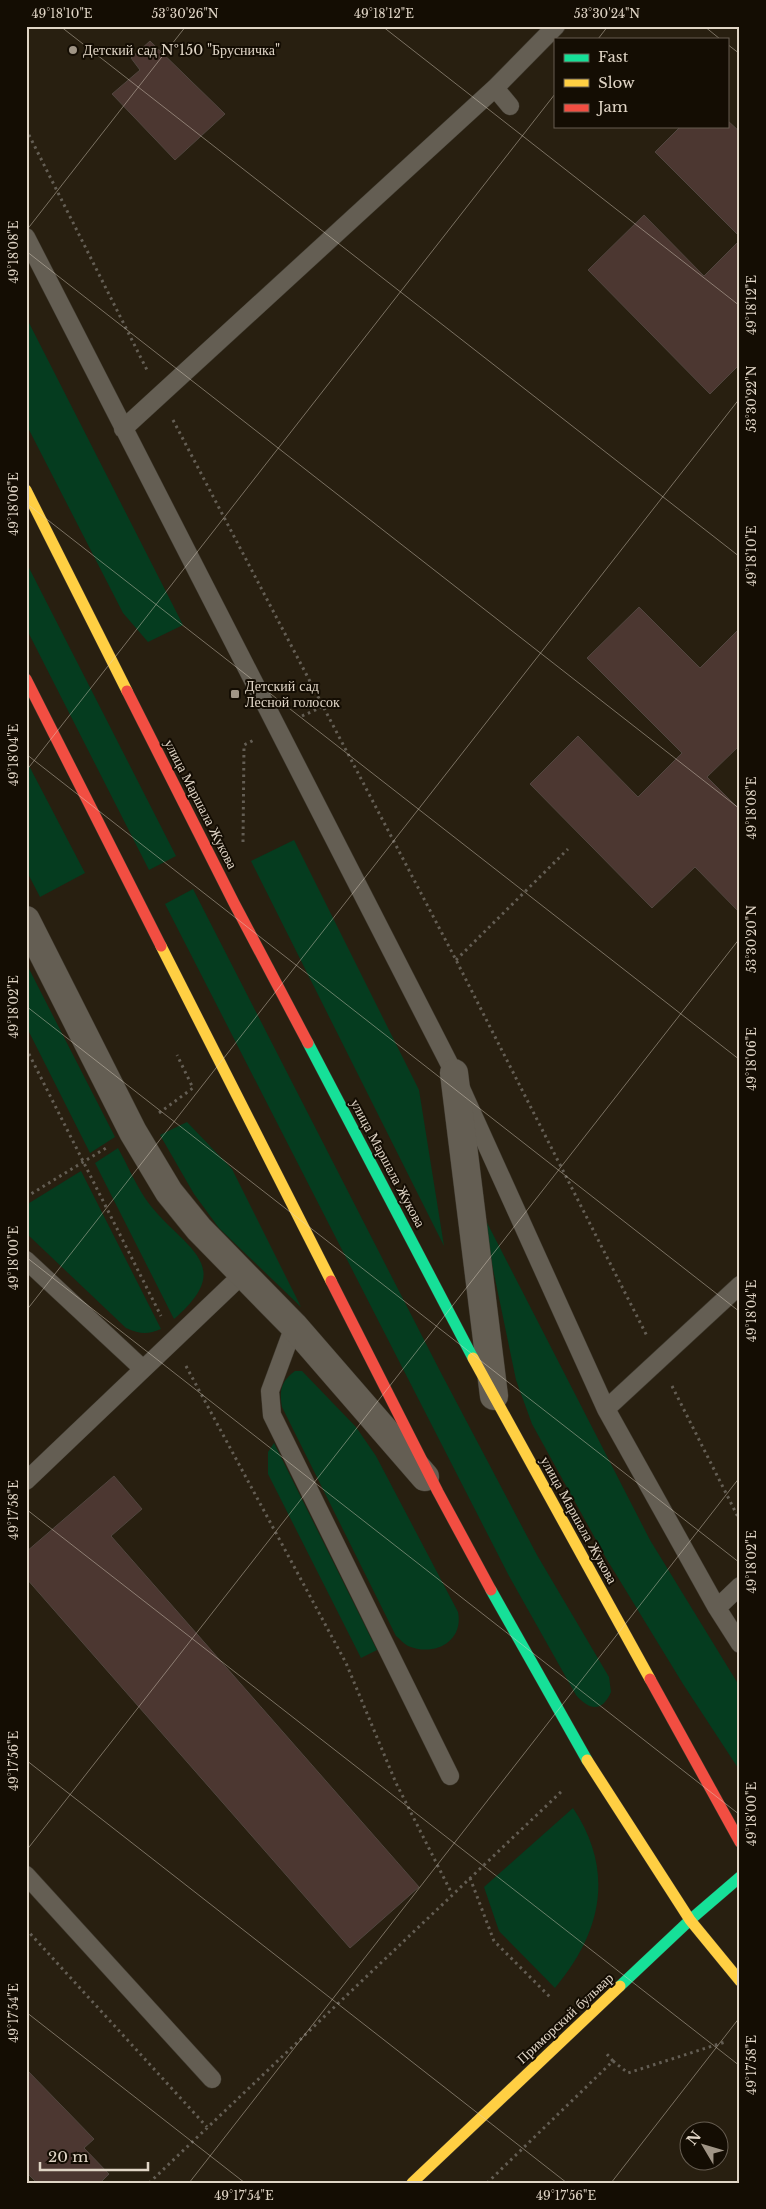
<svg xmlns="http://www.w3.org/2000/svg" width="766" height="2209" font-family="'Libre Baskerville',serif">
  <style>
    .green { fill: #053c1f }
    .building { fill: #4c3731; stroke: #51463f }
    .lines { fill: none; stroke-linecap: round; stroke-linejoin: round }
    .lane-casing { stroke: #3e382d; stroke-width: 19 }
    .street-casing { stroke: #3e382d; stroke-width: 29 }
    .fast-casing { stroke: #3e382d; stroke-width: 12 }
    .slow-casing { stroke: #3e382d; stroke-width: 12 }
    .jam-casing { stroke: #3e382d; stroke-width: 12 }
    .path { stroke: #645e54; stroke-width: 3; stroke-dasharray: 2.5 4; stroke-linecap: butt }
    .lane { stroke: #645e53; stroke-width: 18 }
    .street { stroke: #645e53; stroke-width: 28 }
    .fast { stroke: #16e098; stroke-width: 11 }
    .slow { stroke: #ffcf43; stroke-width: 11 }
    .jam { stroke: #f24e42; stroke-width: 11 }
    .ticks { fill: none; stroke: #e0d5c6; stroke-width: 1; stroke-opacity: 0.45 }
    .poi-dot { fill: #a09586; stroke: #140d03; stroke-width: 2 }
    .labels { text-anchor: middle; stroke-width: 4; stroke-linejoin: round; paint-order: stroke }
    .poi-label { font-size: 14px; fill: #e0d5c6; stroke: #140d03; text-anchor: start }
    .street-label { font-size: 14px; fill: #e0d5c6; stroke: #140d03 }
    .neatline { fill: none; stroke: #e0d5c6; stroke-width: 2 }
    .ticks-label { font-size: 12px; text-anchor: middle; fill: #e0d5c6 }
  </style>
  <rect width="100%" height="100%" fill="#281f10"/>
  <path class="green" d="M 26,317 L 183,625 L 148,642 L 123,613 L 26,424 Z
    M 26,562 L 176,856 L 149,870 L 26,628 Z
    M 26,760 L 85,873 L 40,897 L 26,870 Z
    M 294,840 L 419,1090 L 444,1246 L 251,861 Z
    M 193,889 L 440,1371 L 537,1555 L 609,1677 L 611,1692 C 602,1713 589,1710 576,1695 L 509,1576 L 165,904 Z
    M 26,963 L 115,1137 L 90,1153 L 26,1026 Z
    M 187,1122 L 232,1169 L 301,1307 L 219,1228 L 194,1194 L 160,1135 Z
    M 118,1148 C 128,1166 137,1188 150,1205 C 185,1249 237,1265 174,1319 L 95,1163 Z
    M 81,1171 L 161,1329 C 147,1335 140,1334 126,1328 L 26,1233 L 26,1205 Z
    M 481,1211 L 650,1540 L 740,1687 L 740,1771 L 683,1684 L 606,1558 L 532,1424 L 516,1380 Z
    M 295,1371 L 302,1371 L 356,1427 L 376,1456 L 458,1612 C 464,1642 434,1657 408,1646 C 404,1644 400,1639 396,1636 L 282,1407 C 279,1391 281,1381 295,1371 Z
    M 274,1443 L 377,1650 L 361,1658 L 268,1474 L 268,1452 Z
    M 573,1808 C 615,1871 602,1932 555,1988 L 499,1931 L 484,1887 Z"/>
  <path class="building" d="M 150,41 L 225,114 L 175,160 L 112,94 L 140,70 L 131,58 Z
    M 727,120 L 740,132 L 740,237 L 655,152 L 681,126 L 727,126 Z
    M 644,215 L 704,276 L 740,240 L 740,364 L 710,394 L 588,270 Z
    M 639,607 L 700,668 L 740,628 L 740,745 L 707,777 L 740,810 L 740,913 L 695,867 L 652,908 L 530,784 L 578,736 L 638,797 L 682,753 L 587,658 Z
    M 114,1476 L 142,1509 L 111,1536 L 419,1887 L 350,1948 L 26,1578 L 26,1552 Z
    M 26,2069 L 94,2139 L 84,2148 L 109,2174 L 100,2183 L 37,2183 L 26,2172 Z"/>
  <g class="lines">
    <g class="lane-casing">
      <path id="lane" d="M 495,88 L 556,26
        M 26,237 L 454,1073 L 606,1409 L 717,1608 L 740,1644
        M 123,429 L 495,88 L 510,106
        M 26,1260 L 143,1369
        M 294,1326 L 270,1391 L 272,1415 L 450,1776
        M 606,1409 L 740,1285
        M 26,1481 L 243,1274
        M 717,1608 L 740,1586
        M 26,1875 L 212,2079"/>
    </g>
    <g class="street-casing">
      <path id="street" d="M 26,920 L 133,1132 L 169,1192 L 199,1229 L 294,1326 L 425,1477
        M 454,1073 L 494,1396"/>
    </g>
    <g class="fast-casing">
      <path id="fast" d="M 308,1043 L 473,1358
        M 491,1590 L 587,1760
        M 690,1920 L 740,1877
        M 620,1986 L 690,1920"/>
    </g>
    <g class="slow-casing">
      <path id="slow" d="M 26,490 L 127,691
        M 161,946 L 331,1281
        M 473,1358 L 650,1679
        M 587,1760 L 690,1920 L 740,1981
        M 412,2183 L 620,1986"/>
    </g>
    <g class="jam-casing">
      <path id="jam" d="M 26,679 L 161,946
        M 127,691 L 234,903 L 308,1043
        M 331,1281 L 438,1492 L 491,1590
        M 650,1679 L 740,1842"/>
    </g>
    <path class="path" d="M 26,129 L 147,370
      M 173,420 L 456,960 L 647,1336
      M 302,716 L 324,706
      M 243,842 L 244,745 L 254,740
      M 456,960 L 568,849
      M 26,1048 L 161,1316
      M 159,1113 L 193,1088 L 177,1055
      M 26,1197 L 106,1148
      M 186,1366 L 346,1663 L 396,1783 L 452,1894
      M 672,1386 L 740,1521
      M 470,1878 L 494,1941 L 551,1998
      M 26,1929 L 207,2127
      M 613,2061 L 628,2073 L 725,2042
      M 26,2181 L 28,2183
      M 149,2183 L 563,1790
      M 487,2183 L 613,2061 L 605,2052"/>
    <use href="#lane" class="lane"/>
    <use href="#street" class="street"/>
    <use href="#fast" class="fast"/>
    <use href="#slow" class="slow"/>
    <use href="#jam" class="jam"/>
  </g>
  <path class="ticks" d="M 60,26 L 740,557M 382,26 L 740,306M 704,26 L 720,39M 598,39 L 608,26M 727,44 L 740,54M 26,231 L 186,26M 26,251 L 740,809M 26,503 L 740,1060M 26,754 L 740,1312M 26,771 L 555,94M 26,1006 L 740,1563M 26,1257 L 740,1815M 26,1311 L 740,398M 26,1509 L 740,2066M 26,1760 L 567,2183M 26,1851 L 740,938M 26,2012 L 245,2183M 189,2183 L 740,1477M 611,2183 L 740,2017"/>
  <g class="poi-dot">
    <circle cx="73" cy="50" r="5"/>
    <rect x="230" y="689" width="10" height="10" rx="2.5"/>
  </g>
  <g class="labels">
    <g class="poi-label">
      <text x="83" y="55">Детский сад №150 "Брусничка"</text>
      <text x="245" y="691">Детский сад<tspan x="245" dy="16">Лесной голосок</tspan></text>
    </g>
    <g class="street-label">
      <text transform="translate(201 804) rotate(63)" y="5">улица Маршала Жукова</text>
      <text transform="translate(388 1163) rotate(62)" y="5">улица Маршала Жукова</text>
      <text transform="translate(579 1520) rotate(61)" y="5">улица Маршала Жукова</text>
      <text transform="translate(565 2018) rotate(-43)" y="5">Приморский бульвар</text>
    </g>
  </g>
  <rect width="766" height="2209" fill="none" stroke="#140d03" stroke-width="55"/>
  <rect x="554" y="38" width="175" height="90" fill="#140d03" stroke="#665d51"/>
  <rect x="564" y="54" width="25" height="8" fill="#16e098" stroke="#665d51"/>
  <text x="598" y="62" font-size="15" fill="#e0d5c6">Fast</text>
  <rect x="564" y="79" width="25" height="8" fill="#ffcf43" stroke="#665d51"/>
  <text x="598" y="88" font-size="15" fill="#e0d5c6">Slow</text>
  <rect x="564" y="104" width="25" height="8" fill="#f24e42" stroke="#665d51"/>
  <text x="598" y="112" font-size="15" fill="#e0d5c6">Jam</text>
  <g transform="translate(704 2146) rotate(308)"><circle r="24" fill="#140d03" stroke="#665d51"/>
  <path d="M0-4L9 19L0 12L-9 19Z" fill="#a09586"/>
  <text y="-8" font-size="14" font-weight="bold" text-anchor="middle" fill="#e0d5c6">N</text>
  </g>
  <path d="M40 2162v8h108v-8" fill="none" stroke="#e0d5c6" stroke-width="2.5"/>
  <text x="48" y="2162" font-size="15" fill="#e0d5c6" stroke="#140d03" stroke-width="4" paint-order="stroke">20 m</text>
  <rect x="28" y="28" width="710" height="2154" class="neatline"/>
  <g class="ticks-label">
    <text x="62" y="18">49°18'10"E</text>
    <text x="185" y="18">53°30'26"N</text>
    <text x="384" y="18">49°18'12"E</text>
    <text x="607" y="18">53°30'24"N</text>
    <text transform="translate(14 252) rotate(-90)" y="4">49°18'08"E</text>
    <text transform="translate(752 305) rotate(-90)" y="4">49°18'12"E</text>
    <text transform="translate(752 399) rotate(-90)" y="4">53°30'22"N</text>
    <text transform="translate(14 504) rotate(-90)" y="4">49°18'06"E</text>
    <text transform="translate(752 556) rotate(-90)" y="4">49°18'10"E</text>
    <text transform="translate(14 755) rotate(-90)" y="4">49°18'04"E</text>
    <text transform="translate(752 808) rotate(-90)" y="4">49°18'08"E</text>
    <text transform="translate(752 939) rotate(-90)" y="4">53°30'20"N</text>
    <text transform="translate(14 1007) rotate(-90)" y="4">49°18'02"E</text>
    <text transform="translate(752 1059) rotate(-90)" y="4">49°18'06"E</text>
    <text transform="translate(14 1258) rotate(-90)" y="4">49°18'00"E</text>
    <text transform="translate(752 1311) rotate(-90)" y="4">49°18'04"E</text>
    <text transform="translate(14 1510) rotate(-90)" y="4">49°17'58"E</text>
    <text transform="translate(752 1562) rotate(-90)" y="4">49°18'02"E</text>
    <text transform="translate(14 1761) rotate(-90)" y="4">49°17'56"E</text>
    <text transform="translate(752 1814) rotate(-90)" y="4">49°18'00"E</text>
    <text transform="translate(14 2013) rotate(-90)" y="4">49°17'54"E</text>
    <text transform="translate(752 2065) rotate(-90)" y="4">49°17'58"E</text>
    <text x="244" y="2200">49°17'54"E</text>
    <text x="566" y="2200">49°17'56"E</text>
  </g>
</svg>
